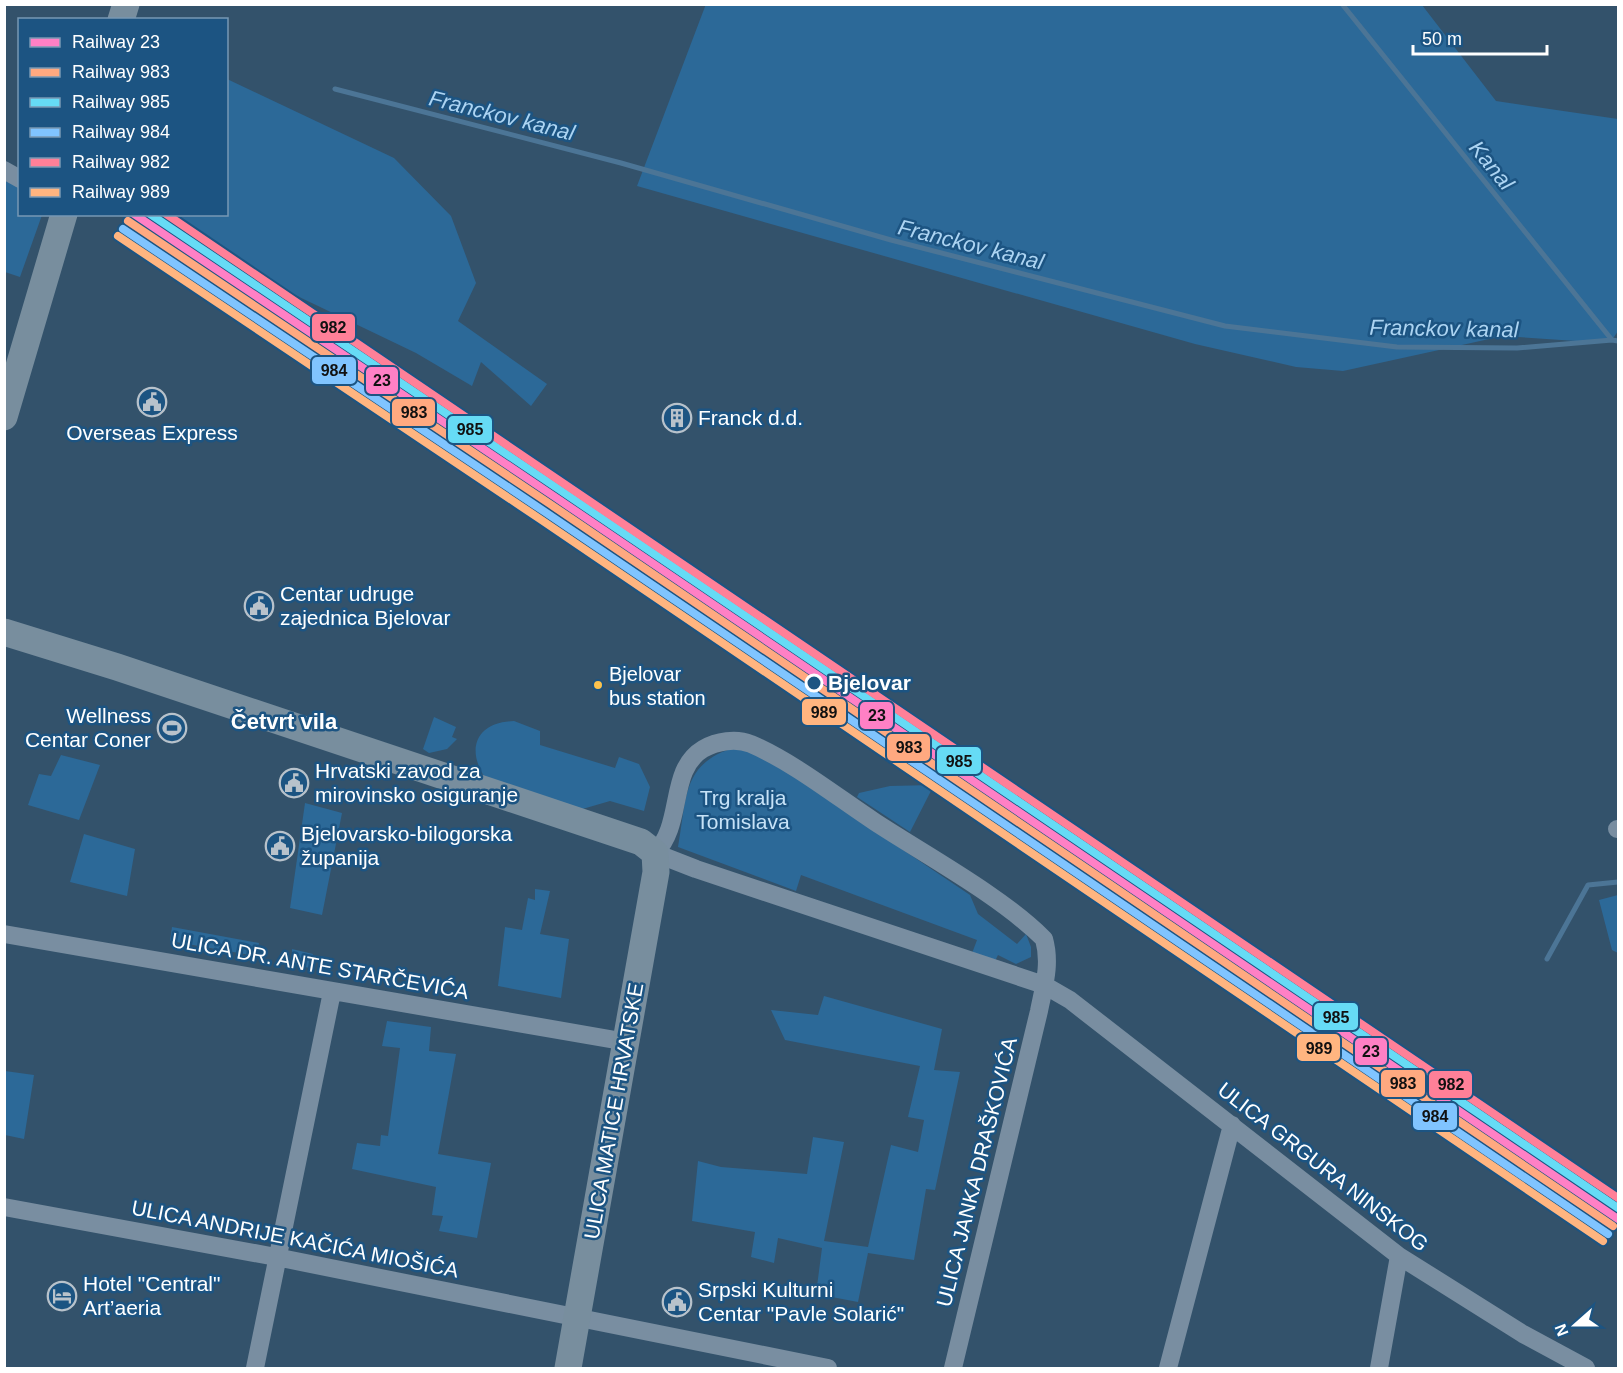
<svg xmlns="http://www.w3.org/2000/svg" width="1623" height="1373" font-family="Arial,sans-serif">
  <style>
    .green { fill: #2c6998 }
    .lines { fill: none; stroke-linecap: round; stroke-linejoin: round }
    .stream { stroke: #4c7596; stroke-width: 5 }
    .minor { stroke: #798ea1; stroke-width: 18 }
    .primary { stroke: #788e9e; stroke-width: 27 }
    .rail-1-casing { stroke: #1c5482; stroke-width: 12 }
    .rail-2-casing { stroke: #1c5482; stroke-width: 12 }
    .rail-3-casing { stroke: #1c5482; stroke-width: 12 }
    .rail-4-casing { stroke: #1c5482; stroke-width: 12 }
    .rail-5-casing { stroke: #1c5482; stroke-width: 12 }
    .rail-6-casing { stroke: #1c5482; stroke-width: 12 }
    .rail-1 { stroke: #ff80c5; stroke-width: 8 }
    .rail-2 { stroke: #ffa980; stroke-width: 8 }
    .rail-3 { stroke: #66dbf5; stroke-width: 8 }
    .rail-4 { stroke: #80c4ff; stroke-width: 8 }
    .rail-5 { stroke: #ff8098; stroke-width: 8 }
    .rail-6 { stroke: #ffb580; stroke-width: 8 }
    .stop-dot { fill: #1c5482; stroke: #fff; stroke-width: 3 }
    .bus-dot { fill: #fcc24d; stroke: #1c5482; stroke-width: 2 }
    .labels { text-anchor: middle; stroke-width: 5; stroke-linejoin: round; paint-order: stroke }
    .bus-label { font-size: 20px; fill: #fff; stroke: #1c5482; text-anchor: start }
    .poi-label { font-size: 21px; fill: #fff; stroke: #1c5482; text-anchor: start }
    .stop-label { font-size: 21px; font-weight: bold; fill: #fff; stroke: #1c5482; text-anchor: start }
    .park-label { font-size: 21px; fill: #c6e2f7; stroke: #1c5482 }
    .street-label { font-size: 21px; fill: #fff; stroke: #1c5482 }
    .water-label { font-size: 22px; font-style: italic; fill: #acd4f2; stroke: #1c5482 }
    .neighbourhood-label { font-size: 22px; font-weight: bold; fill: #fff; stroke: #1c5482 }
    .line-badge { stroke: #1c5482; stroke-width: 2 }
    .pale-badge-label { font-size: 16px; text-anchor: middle; font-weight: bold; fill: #111 }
  </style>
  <rect width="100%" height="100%" fill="#33526b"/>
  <path class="green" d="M 706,4 L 1422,5 L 1496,101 L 1618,119 L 1618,331 L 1612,340 L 1591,342 L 1503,336 L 1343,371 L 1296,367 L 1195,344 L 637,186 Z
    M 227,79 L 394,158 L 451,216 L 476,283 L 458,321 L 547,384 L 531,406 L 481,362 L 472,386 L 416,353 L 235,266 L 153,215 L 226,214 Z
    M 4,171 L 19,180 L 20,214 L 42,215 L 20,277 L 5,272 Z
    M 434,717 L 456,727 L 452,737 L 457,739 L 447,749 L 429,753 L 423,749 Z
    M 514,721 L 540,731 L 540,745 L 615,768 L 619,757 L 639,764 L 650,787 L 644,811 L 610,801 L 579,810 L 485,778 C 465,747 478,722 514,721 Z
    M 737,747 L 755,750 L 970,895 L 978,914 L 1017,944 L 1026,934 L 1031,947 L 1031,957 L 1016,964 L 998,955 L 993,965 L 971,956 L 977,940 L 801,875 L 796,891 L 678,847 C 687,799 681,762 737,747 Z
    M 61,755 L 100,765 L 79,820 L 28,805 L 39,774 L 51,776 Z
    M 934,785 L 910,832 L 857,797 L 859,793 L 890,786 Z
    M 305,803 L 342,813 L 322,915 L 290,908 Z
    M 84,834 L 135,849 L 127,896 L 70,882 Z
    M 535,889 L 550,891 L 540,934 L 569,939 L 561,998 L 498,986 L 505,927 L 522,930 L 528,898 L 535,900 Z
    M 1618,895 L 1618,953 L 1612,950 L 1599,900 Z
    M 172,927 L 259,943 L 256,956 L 170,941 Z
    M 292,949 L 313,954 L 310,968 L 277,962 L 277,960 L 295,961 L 297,953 L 292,952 Z
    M 824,996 L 942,1029 L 934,1070 L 960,1072 L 935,1190 L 926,1189 L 914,1260 L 868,1253 L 858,1302 L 816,1294 L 822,1248 L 778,1238 L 774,1263 L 751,1257 L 755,1232 L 692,1221 L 698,1161 L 721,1167 L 807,1174 L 813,1137 L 844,1142 L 824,1241 L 868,1247 L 891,1145 L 918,1152 L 924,1120 L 908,1117 L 920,1066 L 785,1040 L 771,1010 L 818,1015 Z
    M 387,1021 L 431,1027 L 429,1051 L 456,1054 L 438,1154 L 491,1163 L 477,1238 L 439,1231 L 443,1216 L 432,1215 L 436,1187 L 352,1169 L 357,1143 L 380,1146 L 381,1135 L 388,1136 L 400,1048 L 382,1046 Z
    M 5,1071 L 34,1075 L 24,1139 L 5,1135 Z"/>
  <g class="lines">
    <path class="stream" d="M 1342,4 L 1612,340 L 1618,341
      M 335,89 L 621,163 L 891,240 L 1225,326 L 1397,347 L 1517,348 L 1612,340
      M 1547,959 L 1588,885 L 1618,882"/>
    <path class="minor" d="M 4,170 L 20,179
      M 1617,829 L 1618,829
      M 4,934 L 627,1042
      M 4,1207 L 276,1257 L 828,1368
      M 255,1368 L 332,992
      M 953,1368 L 1039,1011 C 1044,986 1051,964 1044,939 C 1001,896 927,856 875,822 C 837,797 793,762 751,744 C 736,738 717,741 703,749 C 668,770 684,824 655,853 L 696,869 L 1044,985 L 1070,1000 L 1399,1256 L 1523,1334 L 1586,1368
      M 1168,1368 L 1232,1125
      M 1379,1368 L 1399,1256"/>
    <path class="primary" d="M 121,20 L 126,4
      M 4,417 L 64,214
      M 4,632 L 117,667 L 641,842 L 655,853 L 656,872 L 568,1368"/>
    <g class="rail-1-casing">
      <path id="rail-1" d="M 134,214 L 555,497 L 1618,1219"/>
    </g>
    <g class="rail-2-casing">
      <path id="rail-2" d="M 128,221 L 550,504 L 1613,1226"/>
    </g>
    <g class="rail-3-casing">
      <path id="rail-3" d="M 150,214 L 560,490 L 1618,1208"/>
    </g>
    <g class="rail-4-casing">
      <path id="rail-4" d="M 123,229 L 545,512 L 1608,1234"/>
    </g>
    <g class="rail-5-casing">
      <path id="rail-5" d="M 166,214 L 1618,1198"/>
    </g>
    <g class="rail-6-casing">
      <path id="rail-6" d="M 118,236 L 540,519 L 1603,1241"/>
    </g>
    <use href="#rail-1" class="rail-1"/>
    <use href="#rail-2" class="rail-2"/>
    <use href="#rail-3" class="rail-3"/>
    <use href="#rail-4" class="rail-4"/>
    <use href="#rail-5" class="rail-5"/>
    <use href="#rail-6" class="rail-6"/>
  </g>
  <defs>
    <g id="civic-ring" transform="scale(1.5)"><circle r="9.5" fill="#1c5482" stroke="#b8c2cb" stroke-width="1.5"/><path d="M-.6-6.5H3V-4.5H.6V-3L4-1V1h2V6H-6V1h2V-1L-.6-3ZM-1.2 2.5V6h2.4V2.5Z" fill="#b8c2cb"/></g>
    <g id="building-ring" transform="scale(1.5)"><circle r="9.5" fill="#1c5482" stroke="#b8c2cb" stroke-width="1.5"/><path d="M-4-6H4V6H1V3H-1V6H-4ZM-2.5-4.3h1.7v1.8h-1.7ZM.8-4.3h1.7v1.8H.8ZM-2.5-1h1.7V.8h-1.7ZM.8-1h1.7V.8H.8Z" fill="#b8c2cb"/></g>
    <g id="stadium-ring" transform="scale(1.5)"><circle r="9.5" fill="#1c5482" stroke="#b8c2cb" stroke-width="1.5"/><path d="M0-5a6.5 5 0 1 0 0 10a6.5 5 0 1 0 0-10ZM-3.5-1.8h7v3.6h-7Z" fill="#b8c2cb"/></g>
    <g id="hotel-ring" transform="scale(1.5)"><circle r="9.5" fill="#1c5482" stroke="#b8c2cb" stroke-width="1.5"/><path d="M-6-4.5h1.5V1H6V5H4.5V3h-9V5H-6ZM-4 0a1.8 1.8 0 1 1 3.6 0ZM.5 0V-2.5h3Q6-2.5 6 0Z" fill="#b8c2cb"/></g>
  </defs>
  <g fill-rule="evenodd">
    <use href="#civic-ring" x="152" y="402"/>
    <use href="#building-ring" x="677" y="418"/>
    <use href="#civic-ring" x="259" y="606"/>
    <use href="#stadium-ring" x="172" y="728"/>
    <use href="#civic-ring" x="294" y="783"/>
    <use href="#civic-ring" x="280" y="846"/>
    <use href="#hotel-ring" x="62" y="1296"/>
    <use href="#civic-ring" x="677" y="1302"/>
  </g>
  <circle class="stop-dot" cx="814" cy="683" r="8"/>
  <circle class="bus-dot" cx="598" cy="685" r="5"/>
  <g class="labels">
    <g class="bus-label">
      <text x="609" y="681">Bjelovar<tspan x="609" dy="24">bus station</tspan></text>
    </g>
    <g class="poi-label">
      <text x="698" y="425">Franck d.d.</text>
      <text x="152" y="440" text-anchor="middle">Overseas Express</text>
      <text x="280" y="601">Centar udruge<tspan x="280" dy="24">zajednica Bjelovar</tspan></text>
      <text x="151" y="723" text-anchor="end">Wellness<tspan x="151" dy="24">Centar Coner</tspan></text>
      <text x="315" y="778">Hrvatski zavod za<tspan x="315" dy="24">mirovinsko osiguranje</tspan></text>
      <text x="301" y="841">Bjelovarsko-bilogorska<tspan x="301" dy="24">županija</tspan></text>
      <text x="83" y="1291">Hotel "Central"<tspan x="83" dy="24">Art’aeria</tspan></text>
      <text x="698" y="1297">Srpski Kulturni<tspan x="698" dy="24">Centar "Pavle Solarić"</tspan></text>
    </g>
    <g class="stop-label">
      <text x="828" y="690">Bjelovar</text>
    </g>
    <g class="park-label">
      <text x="743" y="805">Trg kralja<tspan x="743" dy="24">Tomislava</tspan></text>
    </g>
    <g class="street-label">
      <text transform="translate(320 966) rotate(10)" y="7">ULICA DR. ANTE STARČEVIĆA</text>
      <text transform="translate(614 1111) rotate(-80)" y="7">ULICA MATICE HRVATSKE</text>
      <text transform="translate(1323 1167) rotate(38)" y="7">ULICA GRGURA NINSKOG</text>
      <text transform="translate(977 1172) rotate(-76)" y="7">ULICA JANKA DRAŠKOVIĆA</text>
      <text transform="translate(295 1239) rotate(11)" y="7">ULICA ANDRIJE KAČIĆA MIOŠIĆA</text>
    </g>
    <g class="water-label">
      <text transform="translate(502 115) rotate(14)" y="8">Franckov kanal</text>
      <text transform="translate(1492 165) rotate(51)" y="8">Kanal</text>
      <text transform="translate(971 244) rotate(14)" y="8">Franckov kanal</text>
      <text transform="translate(1444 328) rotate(1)" y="8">Franckov kanal</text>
    </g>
    <g class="neighbourhood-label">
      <text x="284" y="729">Četvrt vila</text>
    </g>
  </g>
  <g class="line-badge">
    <rect x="311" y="313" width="45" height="29" rx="6" fill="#ff8098"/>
    <rect x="311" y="356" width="46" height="29" rx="6" fill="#80c4ff"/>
    <rect x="365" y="366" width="34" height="29" rx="6" fill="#ff80c5"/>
    <rect x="391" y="398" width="45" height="29" rx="6" fill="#ffa980"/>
    <rect x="447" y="415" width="46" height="29" rx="6" fill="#66dbf5"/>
    <rect x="801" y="698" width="46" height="28" rx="6" fill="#ffb580"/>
    <rect x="859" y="701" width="35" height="29" rx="6" fill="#ff80c5"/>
    <rect x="886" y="733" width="45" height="29" rx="6" fill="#ffa980"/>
    <rect x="936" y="746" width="46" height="29" rx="6" fill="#66dbf5"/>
    <rect x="1313" y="1002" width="46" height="29" rx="6" fill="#66dbf5"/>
    <rect x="1296" y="1033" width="45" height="29" rx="6" fill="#ffb580"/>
    <rect x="1354" y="1037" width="34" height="29" rx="6" fill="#ff80c5"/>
    <rect x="1380" y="1069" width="46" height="29" rx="6" fill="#ffa980"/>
    <rect x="1428" y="1070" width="45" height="29" rx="6" fill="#ff8098"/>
    <rect x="1412" y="1102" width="46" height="29" rx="6" fill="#80c4ff"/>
  </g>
  <g class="pale-badge-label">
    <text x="333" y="333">982</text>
    <text x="334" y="376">984</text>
    <text x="382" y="386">23</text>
    <text x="414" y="418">983</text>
    <text x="470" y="435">985</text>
    <text x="824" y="718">989</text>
    <text x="877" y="721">23</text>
    <text x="909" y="753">983</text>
    <text x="959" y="767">985</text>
    <text x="1336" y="1023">985</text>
    <text x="1319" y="1054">989</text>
    <text x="1371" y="1057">23</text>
    <text x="1403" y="1089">983</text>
    <text x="1451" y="1090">982</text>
    <text x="1435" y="1122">984</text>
  </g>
  <rect width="1623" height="1373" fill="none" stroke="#ffffff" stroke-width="12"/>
  <rect x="18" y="18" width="210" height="198" fill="#1c5482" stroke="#7798b4" stroke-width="1.5"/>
  <rect x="30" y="38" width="30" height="9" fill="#ff80c5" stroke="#7798b4" stroke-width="1.5"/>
  <text x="72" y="48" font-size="18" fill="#ffffff">Railway 23</text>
  <rect x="30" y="68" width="30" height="9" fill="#ffa980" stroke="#7798b4" stroke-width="1.5"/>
  <text x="72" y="78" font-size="18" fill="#ffffff">Railway 983</text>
  <rect x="30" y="98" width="30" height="9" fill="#66dbf5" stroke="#7798b4" stroke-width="1.5"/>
  <text x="72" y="108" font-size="18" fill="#ffffff">Railway 985</text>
  <rect x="30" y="128" width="30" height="9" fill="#80c4ff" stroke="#7798b4" stroke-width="1.5"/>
  <text x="72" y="138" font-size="18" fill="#ffffff">Railway 984</text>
  <rect x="30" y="158" width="30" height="9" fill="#ff8098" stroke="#7798b4" stroke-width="1.5"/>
  <text x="72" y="168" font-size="18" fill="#ffffff">Railway 982</text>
  <rect x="30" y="188" width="30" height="9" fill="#ffb580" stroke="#7798b4" stroke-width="1.5"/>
  <text x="72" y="198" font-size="18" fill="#ffffff">Railway 989</text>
  <g transform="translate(1575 1325) rotate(249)" stroke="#1c5482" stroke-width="4.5" paint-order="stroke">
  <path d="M0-4.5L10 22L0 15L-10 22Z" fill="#ffffff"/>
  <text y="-9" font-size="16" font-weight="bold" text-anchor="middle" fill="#ffffff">N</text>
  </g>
  <path d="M1413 45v9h134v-9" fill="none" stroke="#ffffff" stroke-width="3"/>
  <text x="1422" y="45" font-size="18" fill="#ffffff" stroke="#1c5482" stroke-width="4.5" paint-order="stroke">50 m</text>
</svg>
